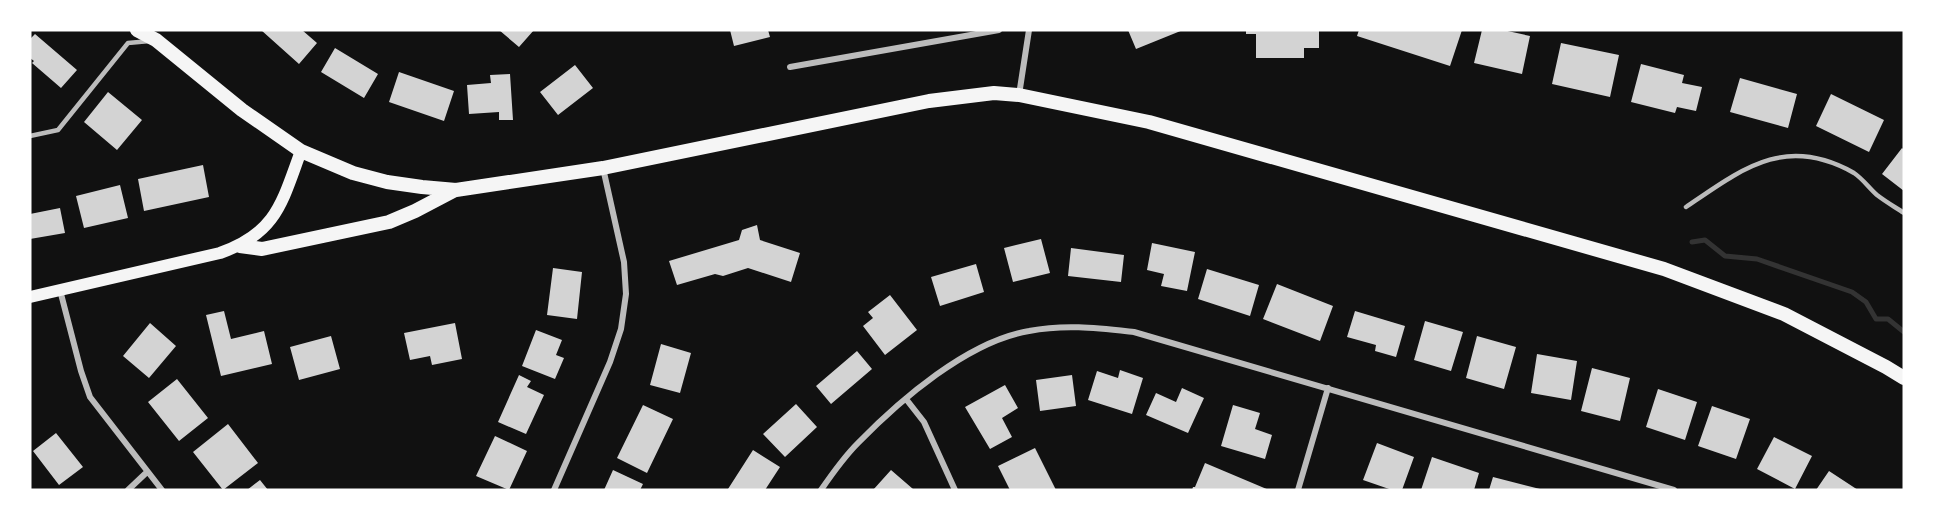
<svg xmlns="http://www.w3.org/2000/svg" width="1934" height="520" font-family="Lato,sans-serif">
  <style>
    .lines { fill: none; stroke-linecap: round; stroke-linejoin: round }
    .stream { stroke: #333; stroke-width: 5 }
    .building { fill: #d3d3d3 }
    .service { stroke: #bcbcbc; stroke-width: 4.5 }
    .minor { stroke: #bcbcbc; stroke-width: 6 }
    .secondary { stroke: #f5f5f5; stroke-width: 12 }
    .primary { stroke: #f5f5f5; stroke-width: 14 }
  </style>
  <rect width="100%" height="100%" fill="#111"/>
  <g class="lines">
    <path class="stream" d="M 1692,242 L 1705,240 L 1725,256 L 1757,259 L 1852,292 L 1866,302 L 1876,319 L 1888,319 L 1904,332"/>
  </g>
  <path class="building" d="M 261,30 L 302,30 L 317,43 L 299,64 Z
    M 499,30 L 534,30 L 519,47 Z
    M 730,30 L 768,30 L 770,37 L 734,46 Z
    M 1128,30 L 1183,30 L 1136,49 Z
    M 1246,30 L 1319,30 L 1319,48 L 1304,48 L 1304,58 L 1256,58 L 1256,34 L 1246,34 Z
    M 1359,30 L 1462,30 L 1450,66 L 1357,36 Z
    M 1482,30 L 1503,30 L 1530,36 L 1522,74 L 1474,63 Z
    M 35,34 L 77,70 L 61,88 L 32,63 L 34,61 L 30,58 L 30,39 Z
    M 1561,43 L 1619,55 L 1610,97 L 1552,84 Z
    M 335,48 L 378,74 L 364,98 L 321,72 Z
    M 1641,64 L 1684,75 L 1682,83 L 1702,87 L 1696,111 L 1677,107 L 1675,113 L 1631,102 Z
    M 575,65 L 593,88 L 558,115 L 540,92 Z
    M 399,72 L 454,91 L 444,121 L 389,102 Z
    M 510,74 L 513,120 L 499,120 L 499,112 L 469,114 L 467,85 L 491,83 L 490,75 Z
    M 1740,78 L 1797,94 L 1788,128 L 1730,112 Z
    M 108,92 L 142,120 L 117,150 L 84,122 Z
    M 1831,94 L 1884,120 L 1869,152 L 1816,126 Z
    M 1902,148 L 1904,150 L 1904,191 L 1882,174 Z
    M 203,165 L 209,197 L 144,211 L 138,179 Z
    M 120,185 L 128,218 L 84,228 L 76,196 Z
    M 60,208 L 65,233 L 30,239 L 30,214 Z
    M 757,225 L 760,240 L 800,253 L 791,282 L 748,268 L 723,276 L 715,274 L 677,285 L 669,261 L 739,240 L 742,230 Z
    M 1041,239 L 1050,273 L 1013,282 L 1004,248 Z
    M 1152,243 L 1195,252 L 1187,291 L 1161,286 L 1164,274 L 1147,270 Z
    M 1071,248 L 1124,255 L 1121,282 L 1068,276 Z
    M 976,264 L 984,292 L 940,306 L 931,277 Z
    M 553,268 L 582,272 L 577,319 L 547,315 Z
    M 1207,269 L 1259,285 L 1250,316 L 1198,299 Z
    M 1277,284 L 1333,306 L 1320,341 L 1263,319 Z
    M 890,295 L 917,330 L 885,355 L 863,326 L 873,318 L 868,312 Z
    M 224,311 L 231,339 L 264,331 L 272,364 L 221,376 L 206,315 Z
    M 1355,311 L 1405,326 L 1396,357 L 1375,351 L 1376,345 L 1347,337 Z
    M 1425,321 L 1463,332 L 1451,371 L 1414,360 Z
    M 150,323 L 176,346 L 149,378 L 123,356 Z
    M 455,323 L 462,359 L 432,365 L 430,356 L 410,360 L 404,333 Z
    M 536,330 L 562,340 L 556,355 L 564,358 L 555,379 L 522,366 Z
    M 331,336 L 340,369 L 299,380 L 290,347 Z
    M 1477,336 L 1516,347 L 1504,389 L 1466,378 Z
    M 661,344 L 691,353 L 680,393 L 650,385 Z
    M 857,351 L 872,369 L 831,404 L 816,386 Z
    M 1537,354 L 1577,361 L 1571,400 L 1531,393 Z
    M 1592,368 L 1630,378 L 1620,421 L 1581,411 Z
    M 1120,370 L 1143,378 L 1132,414 L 1088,400 L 1097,371 L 1118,378 Z
    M 519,375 L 531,381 L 527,387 L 544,395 L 526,434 L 498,422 Z
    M 1072,375 L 1076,406 L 1040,411 L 1036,380 Z
    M 177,379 L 208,418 L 179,441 L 148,402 Z
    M 1005,385 L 1018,408 L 1002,418 L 1012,437 L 990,449 L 965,407 Z
    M 1182,388 L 1204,398 L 1188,433 L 1146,415 L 1156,393 L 1176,402 Z
    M 1658,389 L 1697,402 L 1685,440 L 1646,427 Z
    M 796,404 L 817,427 L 785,457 L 763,434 Z
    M 643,405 L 673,419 L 647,473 L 617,458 Z
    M 1233,405 L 1260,413 L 1255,429 L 1272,435 L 1265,459 L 1221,446 Z
    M 1712,406 L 1750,419 L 1736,459 L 1698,446 Z
    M 228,424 L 258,463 L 223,490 L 193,452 Z
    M 56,433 L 83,467 L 59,485 L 33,451 Z
    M 495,436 L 527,451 L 509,490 L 476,476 Z
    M 1774,437 L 1812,456 L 1795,489 L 1757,469 Z
    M 1377,443 L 1414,457 L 1402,490 L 1392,490 L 1363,480 Z
    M 1035,448 L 1056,490 L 1010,490 L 998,466 Z
    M 753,450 L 780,467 L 765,490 L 730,490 L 728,489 Z
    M 1432,457 L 1479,473 L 1474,490 L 1421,490 Z
    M 1205,463 L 1269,490 L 1192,490 L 1193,487 L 1195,487 Z
    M 613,470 L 643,484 L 640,490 L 604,490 Z
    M 891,470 L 913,489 L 912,490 L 873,490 Z
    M 1829,471 L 1858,490 L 1816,490 Z
    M 1493,477 L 1540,489 L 1540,490 L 1489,490 Z
    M 260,480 L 268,490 L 247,490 Z"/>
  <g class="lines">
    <path class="service" d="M 30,136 L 58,130 L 128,43 L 150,41
      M 1686,207 C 1742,169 1785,134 1854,173 C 1863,179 1869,188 1877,195 C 1886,202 1895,207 1904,213"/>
    <path class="minor" d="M 790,67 L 999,30
      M 1019,95 L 1029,30
      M 60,290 L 81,371 L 90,397 L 162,490
      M 906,399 L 924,422 L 955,490
      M 128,490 L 147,472
      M 554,490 L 610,362 L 621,329 L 626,294 L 624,262 L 603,168
      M 821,490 C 832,474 844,457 858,443 C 900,400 968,341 1029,331 C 1065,324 1097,328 1134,332 L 1674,490
      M 1298,490 L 1328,388"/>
    <path class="secondary" d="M 30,297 L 220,253 C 277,233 282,202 301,151"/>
    <path class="primary" d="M 137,30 L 156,40 L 242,110 L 301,151 L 353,173 L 387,182 L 422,187 L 456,190 L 603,168 L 929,101 L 994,93 L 1019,95 L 1149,122 L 1664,269 L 1784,314 L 1886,367 L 1904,378
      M 240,246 L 262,249 L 389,222 L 415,211 L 455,190"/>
  </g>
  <rect width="1934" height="520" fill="none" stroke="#ffffff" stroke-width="63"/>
</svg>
